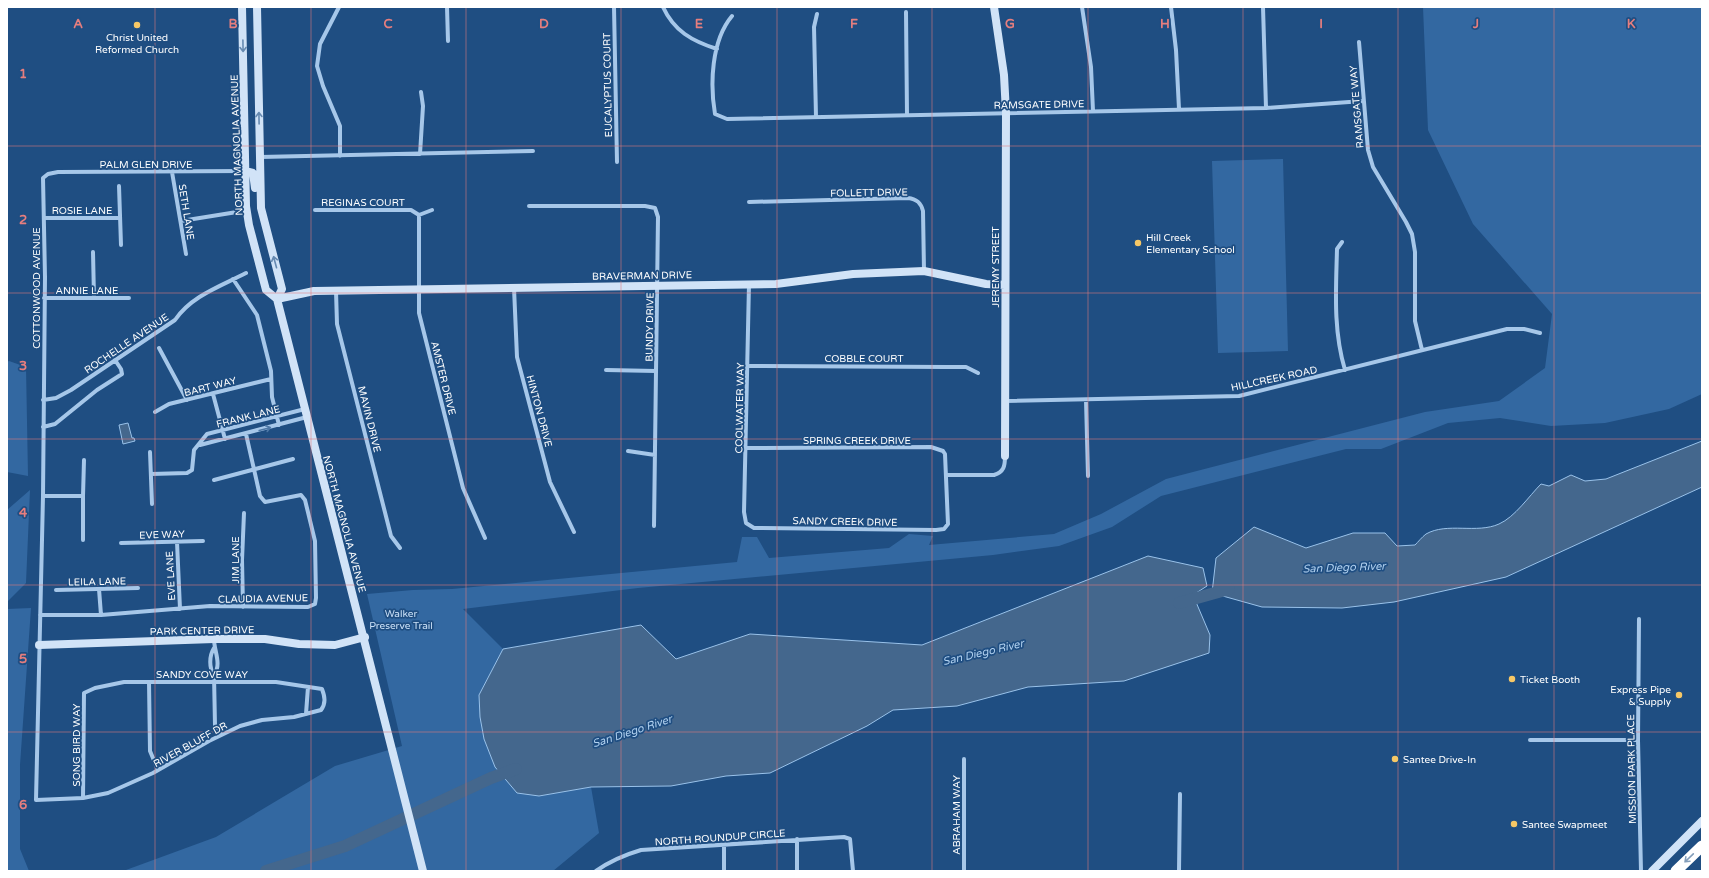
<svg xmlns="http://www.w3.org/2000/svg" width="1709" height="878" font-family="'Varela Round',sans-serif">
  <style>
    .green { fill: #3368a1 }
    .water { fill: #44678d; stroke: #99c2ea }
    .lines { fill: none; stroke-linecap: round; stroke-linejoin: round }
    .river { stroke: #44678d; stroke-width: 12 }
    .street { stroke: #a6c7e9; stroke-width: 4 }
    .secondary { stroke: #d1e3f7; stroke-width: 8 }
    .highway { stroke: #fff; stroke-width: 11 }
    .oneway { stroke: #668ab1 }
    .oneway2 { stroke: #4e78a6 }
    .oneway3 { stroke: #849eba }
    .grid { fill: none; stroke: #e67e7e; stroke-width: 1; stroke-opacity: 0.55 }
    .poi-dot { fill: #f7c866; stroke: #1f4e82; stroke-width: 1.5 }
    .labels { text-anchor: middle; stroke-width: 3.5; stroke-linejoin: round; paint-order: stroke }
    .poi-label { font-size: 10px; fill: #fff; stroke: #1f4e82; text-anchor: start }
    .street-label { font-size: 10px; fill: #fff; stroke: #1f4e82 }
    .park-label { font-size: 10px; fill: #cae0f7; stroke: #1f4e82 }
    .water-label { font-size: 11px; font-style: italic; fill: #b1d1f0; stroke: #1f4e82 }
    .grid-label { font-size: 13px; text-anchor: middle; font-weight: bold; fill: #e67e7e; stroke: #1f4e82; stroke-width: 3.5; stroke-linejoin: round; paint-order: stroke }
  </style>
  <rect width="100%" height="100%" fill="#1f4e82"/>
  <path class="green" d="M 1423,7 L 1702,7 L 1702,394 L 1669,409 L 1605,423 L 1551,426 L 1500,418 L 1448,423 L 1381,449 L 1346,449 L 1161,496 L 1112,527 L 1059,546 L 993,555 L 638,588 L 463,609 L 503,649 L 479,695 L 539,796 L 591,787 L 599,833 L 553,871 L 61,871 L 126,870 L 216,837 L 335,766 L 402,746 L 367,594 L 413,590 L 452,589 L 737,562 L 742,537 L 757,537 L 769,558 L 889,548 L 909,534 L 933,536 L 929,545 L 1054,534 L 1101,514 L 1166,479 L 1425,412 L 1499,401 L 1545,368 L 1552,314 L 1473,224 L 1428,130 Z
    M 1283,159 L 1288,351 L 1218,353 L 1212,161 Z
    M 9,361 L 26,367 L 28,476 L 7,472 L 7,362 Z
    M 30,490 L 26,583 L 7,602 L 7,510 Z
    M 31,608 L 20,765 L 20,849 L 29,871 L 7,871 L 7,609 Z"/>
  <path class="water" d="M 128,423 L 132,438 L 134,438 L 135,441 L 123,444 L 119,425 Z
    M 1702,441 L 1702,487 L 1506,577 L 1394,602 L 1342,608 L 1262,607 L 1212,593 L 1216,558 L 1254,527 L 1306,548 L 1353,533 L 1385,533 L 1397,546 L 1415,545 C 1418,542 1422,537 1426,534 C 1447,522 1477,534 1499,524 C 1515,517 1529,496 1541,484 L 1549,486 L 1571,475 L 1585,481 L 1606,479 Z
    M 1148,556 L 1203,568 L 1207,586 L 1193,595 L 1210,635 L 1209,653 L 1124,681 L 1028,687 L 957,706 L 893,710 L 867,726 L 770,773 L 726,776 L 671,786 L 591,787 L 539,796 L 517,793 L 495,767 L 484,739 L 480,717 L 479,695 L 503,649 L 641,625 L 676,659 L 750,634 L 922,645 Z"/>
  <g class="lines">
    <path class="river" d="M 1179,603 L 1229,589
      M 266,871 L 345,846 L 491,778 L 516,769"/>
    <path class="street" d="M 339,7 L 320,44 L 317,66 L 323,86 L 340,126 L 340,156
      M 447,7 L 448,41
      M 614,7 L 617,162
      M 663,7 C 674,31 692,41 717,49
      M 1082,7 L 1091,67 L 1093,111
      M 1171,7 L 1176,50 L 1179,109
      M 1263,7 L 1266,108
      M 906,12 L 907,115
      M 732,16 C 711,41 710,85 715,114 L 727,119 L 1266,108 L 1363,101
      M 1359,42 L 1368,150 L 1373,167 L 1406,222 L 1412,234 L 1415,252 L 1415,321 L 1422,350
      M 816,117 L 814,27 L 817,14
      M 420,154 L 423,106 L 421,92
      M 260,157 L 533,151
      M 172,172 L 186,254
      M 119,186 L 121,245
      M 749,202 L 908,198 C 917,199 921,203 923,211 L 924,271
      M 529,206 L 645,206 L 655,208 L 658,217 L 654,526
      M 315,210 L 411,210 L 419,215
      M 419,215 L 419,313 L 463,488 L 485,538
      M 419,215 L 432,210
      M 44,218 L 120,218
      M 181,221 L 237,212
      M 1342,242 L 1337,249 C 1336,290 1333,330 1345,370
      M 93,252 L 94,298
      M 233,279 L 257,315 L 271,371 L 272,397 L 279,425
      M 514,288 L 517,357 L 550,482 L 574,532
      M 336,291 L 337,324 L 391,536 L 400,548
      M 44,298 L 129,298
      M 159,348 L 187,400
      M 748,366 L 947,367 L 966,367 L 978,373
      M 606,370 L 656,371
      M 213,394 L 225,439
      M 43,400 L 56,398 L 71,390 L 175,320 C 191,296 221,286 246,273
      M 1086,400 L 1088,476
      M 1005,401 L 1239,396 L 1507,329 L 1524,329 L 1540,333
      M 155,412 L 169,404 L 271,379
      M 43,427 L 55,424 L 97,390 L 122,374 L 121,369 L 115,360
      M 200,445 L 307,417
      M 746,448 L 931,447 L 943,451 L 945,454 L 948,524 L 944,529 L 936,530 L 754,528 L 746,523 L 744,512 L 749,284
      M 628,451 L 655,455
      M 150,452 L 152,504
      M 151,474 L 187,473 L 192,470 L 194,450 L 207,434 L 305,409
      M 947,475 L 994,475 C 1004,472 1005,466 1005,456
      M 214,480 L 293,459
      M 43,496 L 83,496 L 84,460
      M 83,540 L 83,496
      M 177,542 L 180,609
      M 121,543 L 203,541
      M 99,589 L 101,615
      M 56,590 L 138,588
      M 243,607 L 242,560 L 244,513
      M 40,615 L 101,615 L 210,606 L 308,607 L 315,604 L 316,598 L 315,541 L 305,500 L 301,495 L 265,502 L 260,496 L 246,434
      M 1639,619 L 1638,740 L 1641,871
      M 214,639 C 214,651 222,664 214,675
      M 214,675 L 215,726 L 221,735
      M 214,675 C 209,668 209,656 214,648
      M 149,682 L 150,751 L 158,770
      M 306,714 L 308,687
      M 1530,740 L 1638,740
      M 83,798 L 84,693 L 95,688 L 124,682 L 276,682 L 322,689 C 325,697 326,703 321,710 L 294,717 L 262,720 L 240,726 L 209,741 L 153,773 L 108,793 L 83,798 L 36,800 L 43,496 L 45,277 L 43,178 L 48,174 L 58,172 L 245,171
      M 724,845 L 724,871
      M 596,871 C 610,861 624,855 641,850 L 844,837 L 850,839 L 853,871
      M 797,871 L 797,839
      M 964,871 L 964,759
      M 1179,871 L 1180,794"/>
    <path class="secondary" d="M 242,7 L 246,206 L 249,225 L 266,290 L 277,299 L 423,871
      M 257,7 L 261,208 L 282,289 L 277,299
      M 994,7 L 1004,75 L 1006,113 L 1005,456
      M 245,171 L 253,173 L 255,188
      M 277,299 L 314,291 L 776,284 L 853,274 L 924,271 L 986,284 L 1005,285
      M 39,645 L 214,639 L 265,639 L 299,644 L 335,645 L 365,637
      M 1652,871 L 1702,821"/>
    <path class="highway" d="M 1676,871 L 1702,846"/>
  </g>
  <defs><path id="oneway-shaft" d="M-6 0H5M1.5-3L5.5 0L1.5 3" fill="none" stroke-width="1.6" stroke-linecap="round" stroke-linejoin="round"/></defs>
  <g class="oneway">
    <use href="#oneway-shaft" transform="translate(243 46) rotate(89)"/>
    <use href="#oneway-shaft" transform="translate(259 118) rotate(-91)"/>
    <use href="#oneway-shaft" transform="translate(275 262) rotate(-105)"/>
  </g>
  <use class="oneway2" href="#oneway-shaft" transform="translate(265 429) rotate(-15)"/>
  <use class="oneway3" href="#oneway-shaft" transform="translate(1689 858) rotate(136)"/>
  <path class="grid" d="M 155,7 L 155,871M 311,7 L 311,871M 466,7 L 466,871M 621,7 L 621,871M 777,7 L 777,871M 932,7 L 932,871M 1088,7 L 1088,871M 1243,7 L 1243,871M 1398,7 L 1398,871M 1554,7 L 1554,871M 7,146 L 1702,146M 7,293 L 1702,293M 7,439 L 1702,439M 7,585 L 1702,585M 7,732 L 1702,732"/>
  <g class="poi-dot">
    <circle cx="137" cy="25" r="4"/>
    <circle cx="1138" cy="243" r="4"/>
    <circle cx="1512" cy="679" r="4"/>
    <circle cx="1679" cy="695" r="4"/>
    <circle cx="1395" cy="759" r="4"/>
    <circle cx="1514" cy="824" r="4"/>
  </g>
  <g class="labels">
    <g class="poi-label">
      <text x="137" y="41" text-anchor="middle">Christ United<tspan x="137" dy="12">Reformed Church</tspan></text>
      <text x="1146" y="241">Hill Creek<tspan x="1146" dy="12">Elementary School</tspan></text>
      <text x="1520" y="683">Ticket Booth</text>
      <text x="1671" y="693" text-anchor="end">Express Pipe<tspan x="1671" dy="12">&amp; Supply</tspan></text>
      <text x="1403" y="763">Santee Drive-In</text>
      <text x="1522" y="828">Santee Swapmeet</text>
    </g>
    <g class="street-label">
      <text transform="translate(607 85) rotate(-91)" y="4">EUCALYPTUS COURT</text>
      <text transform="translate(1039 104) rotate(-1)" y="4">RAMSGATE DRIVE</text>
      <text transform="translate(1356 107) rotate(-95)" y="4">RAMSGATE WAY</text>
      <text transform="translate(236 145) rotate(-92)" y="4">NORTH MAGNOLIA AVENUE</text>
      <text x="146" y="168">PALM GLEN DRIVE</text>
      <text transform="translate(869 192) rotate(-1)" y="4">FOLLETT DRIVE</text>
      <text x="363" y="206">REGINAS COURT</text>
      <text x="82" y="214">ROSIE LANE</text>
      <text transform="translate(187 212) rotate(81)" y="4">SETH LANE</text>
      <text transform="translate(995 267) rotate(-90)" y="4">JEREMY STREET</text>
      <text transform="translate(642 275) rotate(-1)" y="4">BRAVERMAN DRIVE</text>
      <text transform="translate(36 288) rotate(-90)" y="4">COTTONWOOD AVENUE</text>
      <text x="87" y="294">ANNIE LANE</text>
      <text transform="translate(649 327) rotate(-89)" y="4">BUNDY DRIVE</text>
      <text transform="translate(126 343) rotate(-34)" y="4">ROCHELLE AVENUE</text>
      <text x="864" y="362">COBBLE COURT</text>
      <text transform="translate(444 378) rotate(76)" y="4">AMSTER DRIVE</text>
      <text transform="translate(1274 378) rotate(-12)" y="4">HILLCREEK ROAD</text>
      <text transform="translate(210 386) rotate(-14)" y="4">BART WAY</text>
      <text transform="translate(739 408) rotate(-89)" y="4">COOLWATER WAY</text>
      <text transform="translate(540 411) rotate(75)" y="4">HINTON DRIVE</text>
      <text transform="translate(248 416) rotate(-14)" y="4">FRANK LANE</text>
      <text transform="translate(370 419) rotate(76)" y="4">MAVIN DRIVE</text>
      <text x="857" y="444">SPRING CREEK DRIVE</text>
      <text transform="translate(845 521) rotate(1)" y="4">SANDY CREEK DRIVE</text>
      <text transform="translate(345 524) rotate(75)" y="4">NORTH MAGNOLIA AVENUE</text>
      <text transform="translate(162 534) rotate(-2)" y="4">EVE WAY</text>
      <text transform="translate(235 560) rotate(-90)" y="4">JIM LANE</text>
      <text transform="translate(170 576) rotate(-93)" y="4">EVE LANE</text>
      <text transform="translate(97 581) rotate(-1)" y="4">LEILA LANE</text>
      <text transform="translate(263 598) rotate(-1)" y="4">CLAUDIA AVENUE</text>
      <text transform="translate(202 630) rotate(-1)" y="4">PARK CENTER DRIVE</text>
      <text x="202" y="678">SANDY COVE WAY</text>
      <text transform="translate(190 744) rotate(-29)" y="4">RIVER BLUFF DR</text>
      <text transform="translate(76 745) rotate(-90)" y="4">SONG BIRD WAY</text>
      <text transform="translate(1631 769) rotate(-91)" y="4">MISSION PARK PLACE</text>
      <text transform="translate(956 815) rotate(-90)" y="4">ABRAHAM WAY</text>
      <text transform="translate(720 837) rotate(-4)" y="4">NORTH ROUNDUP CIRCLE</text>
    </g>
    <g class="park-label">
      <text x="401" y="617">Walker<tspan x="401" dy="12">Preserve Trail</tspan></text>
    </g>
    <g class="water-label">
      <text transform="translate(1344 567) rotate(-2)" y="4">San Diego River</text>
      <text transform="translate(983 652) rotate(-13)" y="4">San Diego River</text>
      <text transform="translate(632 731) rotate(-18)" y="4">San Diego River</text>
    </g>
  </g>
  <g class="grid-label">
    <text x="78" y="28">A</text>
    <text x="233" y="28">B</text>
    <text x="388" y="28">C</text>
    <text x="544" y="28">D</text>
    <text x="699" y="28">E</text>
    <text x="854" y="28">F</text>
    <text x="1010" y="28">G</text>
    <text x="1165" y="28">H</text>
    <text x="1321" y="28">I</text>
    <text x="1476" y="28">J</text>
    <text x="1631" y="28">K</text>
    <text x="23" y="78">1</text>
    <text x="23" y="224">2</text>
    <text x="23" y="370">3</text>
    <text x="23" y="517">4</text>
    <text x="23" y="663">5</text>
    <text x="23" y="809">6</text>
  </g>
  <rect width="1709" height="878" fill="none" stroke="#ffffff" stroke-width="16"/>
</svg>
